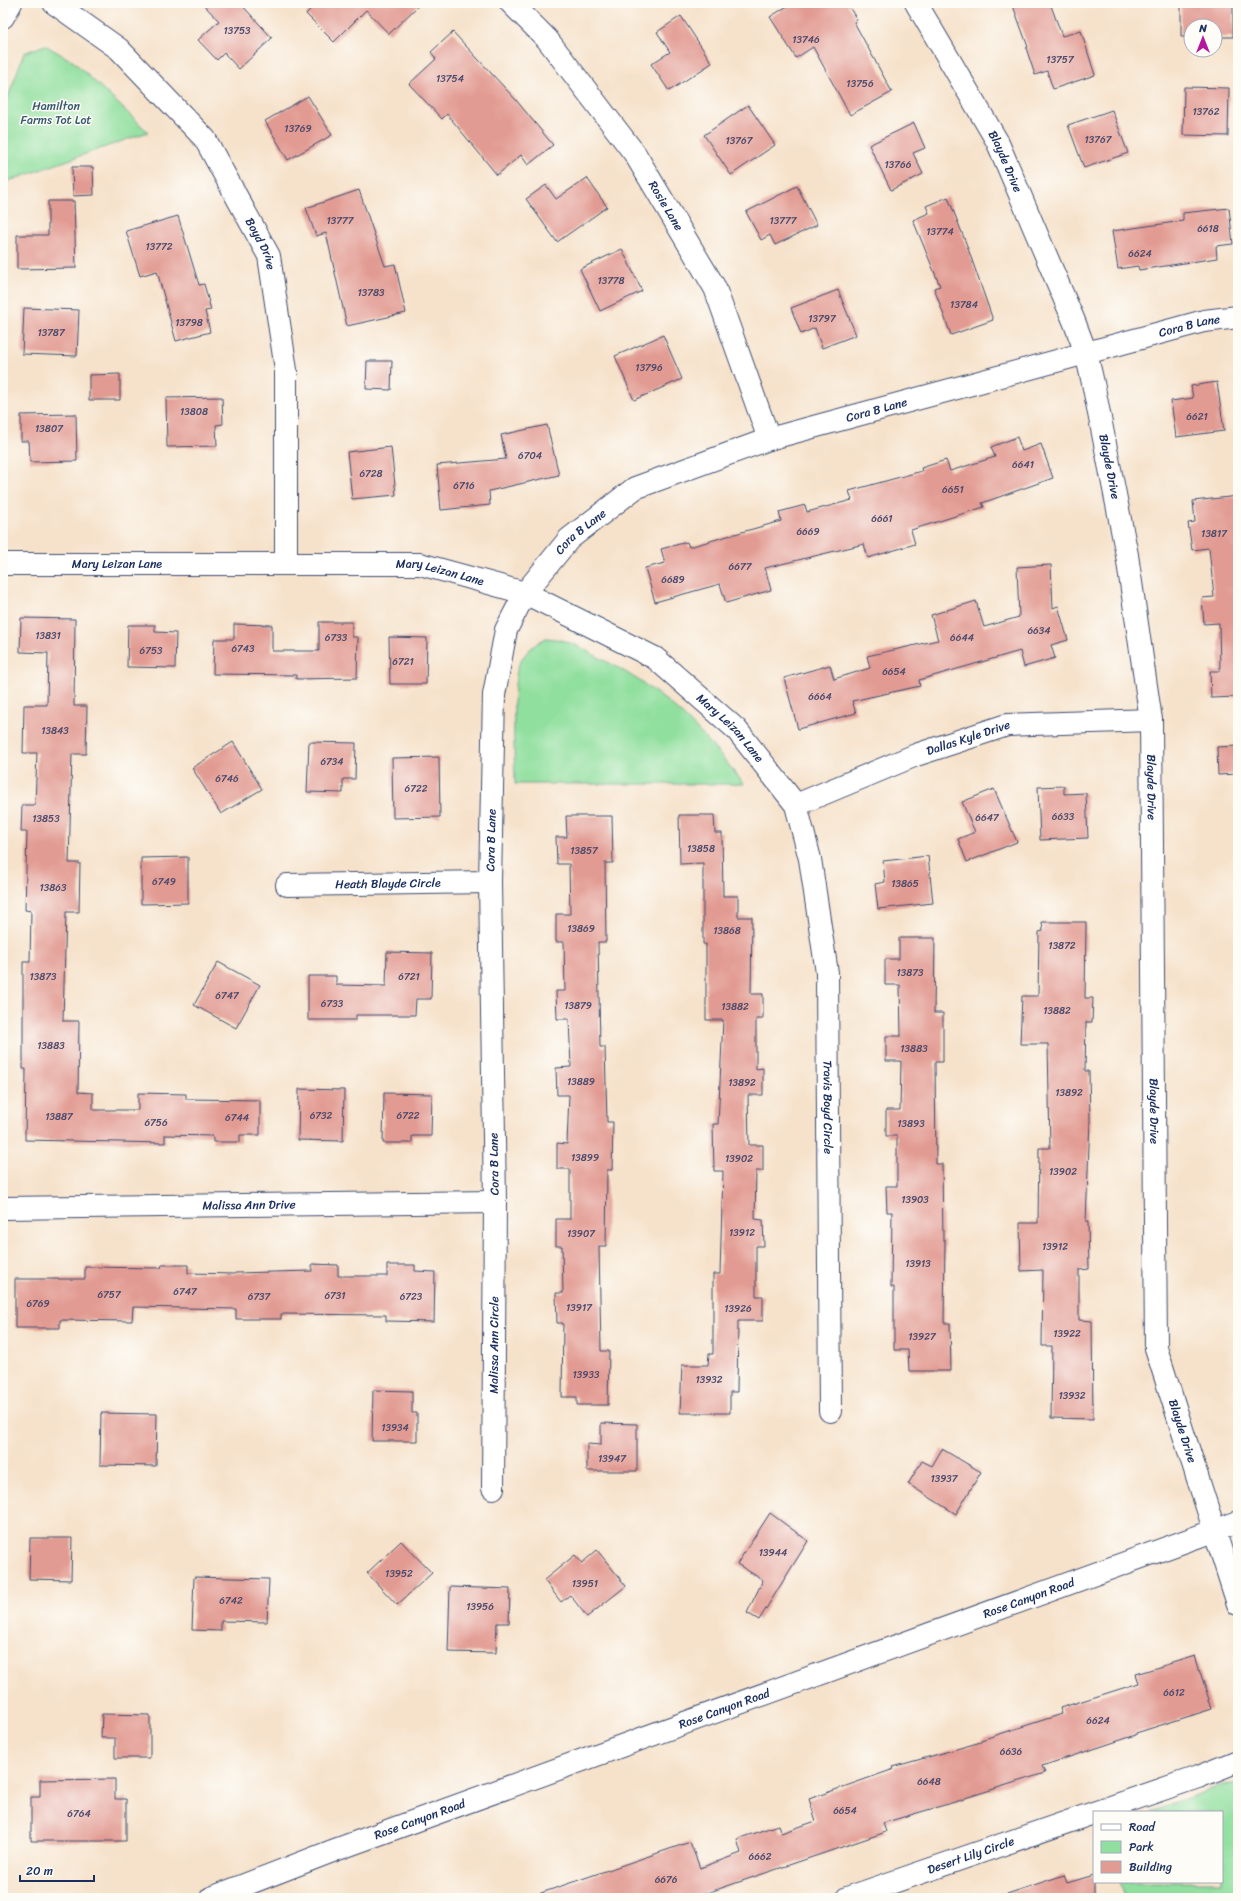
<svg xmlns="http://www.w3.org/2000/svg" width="1241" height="1901" font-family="Sriracha,sans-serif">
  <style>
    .green { fill: #90df9e; stroke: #56877e }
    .building { fill: #e29b93 }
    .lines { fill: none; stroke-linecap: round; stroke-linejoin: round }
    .minor-casing { stroke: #3c4a6e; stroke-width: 24 }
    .tertiary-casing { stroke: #3c4a6e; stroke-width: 24 }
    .minor { stroke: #fff; stroke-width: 22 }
    .tertiary { stroke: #fff; stroke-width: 22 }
    .labels { text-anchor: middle; stroke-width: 3; stroke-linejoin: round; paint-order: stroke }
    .number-label { font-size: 10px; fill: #4d4a6b }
    .park-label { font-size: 12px; fill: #385b6e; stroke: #fdfcf7 }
    .street-label { font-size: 12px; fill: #1b2f5e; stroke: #fdfcf7 }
  </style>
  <rect width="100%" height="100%" fill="#fdfcf7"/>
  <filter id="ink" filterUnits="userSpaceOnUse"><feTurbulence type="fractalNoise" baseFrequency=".025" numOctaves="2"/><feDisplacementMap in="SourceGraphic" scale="8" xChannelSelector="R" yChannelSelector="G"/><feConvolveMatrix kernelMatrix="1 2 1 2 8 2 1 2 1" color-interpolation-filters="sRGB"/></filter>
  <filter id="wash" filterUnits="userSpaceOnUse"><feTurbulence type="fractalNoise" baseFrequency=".012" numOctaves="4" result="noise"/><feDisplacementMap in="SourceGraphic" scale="16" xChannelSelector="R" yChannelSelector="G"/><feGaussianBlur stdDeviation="0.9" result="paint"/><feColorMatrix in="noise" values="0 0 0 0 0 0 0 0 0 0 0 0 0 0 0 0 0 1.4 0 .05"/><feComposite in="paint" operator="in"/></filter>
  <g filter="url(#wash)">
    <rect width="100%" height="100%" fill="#f6e2cb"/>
    <path class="green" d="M 45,45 L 74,62 L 148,132 L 3,183 L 3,111 L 24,53 Z
      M 546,638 C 568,639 581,648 600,658 C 665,691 699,728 744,784 L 515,784 C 515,760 510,681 520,662 C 526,651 535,644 546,638 Z
      M 1238,1783 L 1238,1898 L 1125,1898 L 1120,1882 L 1222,1882 L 1222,1812 L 1151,1812 L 1222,1785 Z"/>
    <g id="blocks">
      <path class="building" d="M 202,3 L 240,3 L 272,38 L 239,69 L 224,53 L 217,60 L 198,40 L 219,21 Z
        M 316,3 L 421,3 L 389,34 L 366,10 L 334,42 L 306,14 Z
        M 792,3 L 847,3 L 857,20 L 854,22 L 892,92 L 850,115 L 813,47 L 796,58 L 770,17 Z
        M 1012,3 L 1050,3 L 1062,36 L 1081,31 L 1095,75 L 1053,89 L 1047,71 L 1035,75 L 1026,48 L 1028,47 Z
        M 1181,3 L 1233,3 L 1233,37 L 1215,37 L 1215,26 L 1191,26 L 1191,37 L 1181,37 Z
        M 681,16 L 712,63 L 669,91 L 651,64 L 670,52 L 657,32 Z
        M 453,32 L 516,100 L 553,145 L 528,165 L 521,155 L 497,175 L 447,114 L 442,119 L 409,84 L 436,59 L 431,52 Z
        M 1184,87 L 1229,88 L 1228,136 L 1183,135 Z
        M 308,96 L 332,135 L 288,160 L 265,121 Z
        M 748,105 L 775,145 L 731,175 L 704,135 Z
        M 1112,110 L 1128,153 L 1084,168 L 1068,125 Z
        M 914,123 L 925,148 L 913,153 L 923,174 L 891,190 L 869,145 Z
        M 72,167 L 93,167 L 94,195 L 73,196 Z
        M 587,178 L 607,207 L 557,242 L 526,199 L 546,185 L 556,199 Z
        M 797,186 L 817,225 L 775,245 L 770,235 L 761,240 L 746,212 Z
        M 359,190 L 385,266 L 395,264 L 406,313 L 347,326 L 326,233 L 316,236 L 306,208 Z
        M 948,197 L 966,243 L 993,320 L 951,335 L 934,288 L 940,286 L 913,220 L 929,213 L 926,206 Z
        M 48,201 L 74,201 L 76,268 L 17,269 L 17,235 L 48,235 Z
        M 1229,208 L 1233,244 L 1216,246 L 1217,258 L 1139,270 L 1138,266 L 1118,269 L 1112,231 L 1183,221 L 1183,213 Z
        M 178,216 L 199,285 L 204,284 L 211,310 L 205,311 L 210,332 L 176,341 L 157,271 L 140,276 L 126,231 Z
        M 622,249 L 642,291 L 600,311 L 580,269 Z
        M 838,290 L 856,335 L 822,348 L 815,328 L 801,334 L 791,308 Z
        M 24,308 L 79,310 L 77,356 L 22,354 Z
        M 663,335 L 682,379 L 634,400 L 615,356 Z
        M 367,361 L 392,361 L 391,390 L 366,389 Z
        M 120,374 L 120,400 L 89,400 L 89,375 Z
        M 1217,382 L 1224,431 L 1176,437 L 1171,401 L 1193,398 L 1191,386 Z
        M 222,397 L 223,424 L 216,425 L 217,446 L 167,447 L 166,398 Z
        M 76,414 L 77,461 L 30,462 L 29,441 L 21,441 L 21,415 Z
        M 547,425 L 559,475 L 489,491 L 490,505 L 441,510 L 437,465 L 506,459 L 501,435 Z
        M 1017,437 L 1022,451 L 1041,444 L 1053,478 L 982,503 L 984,507 L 911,530 L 915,544 L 868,558 L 864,544 L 765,568 L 771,590 L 726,603 L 720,584 L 655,602 L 645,568 L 665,563 L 661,549 L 687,542 L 689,547 L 781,521 L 779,512 L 805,505 L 807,512 L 852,500 L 849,491 L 922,471 L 921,468 L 946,460 L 950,471 L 995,457 L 991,447 Z
        M 391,447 L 396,495 L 352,499 L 347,452 Z
        M 1238,496 L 1238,697 L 1211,698 L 1210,671 L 1220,671 L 1219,623 L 1204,624 L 1202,598 L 1214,597 L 1209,548 L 1192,550 L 1188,523 L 1195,522 L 1193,501 Z
        M 1051,565 L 1053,608 L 1058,606 L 1068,640 L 1051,645 L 1055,658 L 1024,667 L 1020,651 L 919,680 L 920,686 L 852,701 L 856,713 L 798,729 L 784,678 L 830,665 L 834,679 L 870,668 L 867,656 L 938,640 L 931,615 L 976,601 L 984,627 L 1019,617 L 1017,567 Z
        M 21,618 L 75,619 L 74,706 L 87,706 L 86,754 L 72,754 L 69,863 L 80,863 L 79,912 L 66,912 L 63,1021 L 79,1021 L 78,1092 L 93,1093 L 93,1110 L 138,1110 L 138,1093 L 186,1094 L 186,1099 L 260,1100 L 260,1135 L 240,1135 L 240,1142 L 213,1142 L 213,1136 L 165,1135 L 165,1143 L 25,1140 L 26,1069 L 23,1069 L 23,962 L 30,962 L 31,911 L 25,910 L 27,832 L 21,832 L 22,805 L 35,805 L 37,753 L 23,753 L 24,705 L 47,705 L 48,653 L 20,652 Z
        M 319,622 L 352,622 L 352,637 L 358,637 L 357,678 L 296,679 L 296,675 L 213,674 L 214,639 L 234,639 L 234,624 L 272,625 L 272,651 L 319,651 Z
        M 128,625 L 155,625 L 155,632 L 176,633 L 175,668 L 127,667 Z
        M 389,637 L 427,638 L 426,684 L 390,684 Z
        M 233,742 L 262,789 L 221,814 L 192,768 Z
        M 309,742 L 356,743 L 355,779 L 343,779 L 343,793 L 307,792 Z
        M 1238,746 L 1238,774 L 1218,775 L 1217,747 Z
        M 439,757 L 440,817 L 393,818 L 392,758 Z
        M 1064,786 L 1064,794 L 1086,793 L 1088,838 L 1040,840 L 1038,787 Z
        M 994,789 L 1017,842 L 967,862 L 958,839 L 975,832 L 962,802 Z
        M 679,815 L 714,815 L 715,833 L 722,833 L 723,896 L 738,896 L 738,917 L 752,917 L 751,994 L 763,994 L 763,1019 L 756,1019 L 756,1069 L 763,1068 L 763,1095 L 748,1095 L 749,1145 L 763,1145 L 763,1171 L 756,1171 L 755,1219 L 763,1220 L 764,1246 L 756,1246 L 756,1296 L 763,1296 L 763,1321 L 738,1321 L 737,1392 L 730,1392 L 730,1413 L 680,1413 L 682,1365 L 708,1365 L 709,1354 L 713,1354 L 713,1274 L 720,1274 L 723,1171 L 714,1171 L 713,1124 L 718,1124 L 723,1020 L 706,1020 L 706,944 L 703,944 L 703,863 L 680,864 Z
        M 566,816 L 612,816 L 613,863 L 605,863 L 606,942 L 598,942 L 600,1047 L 605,1047 L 607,1122 L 613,1122 L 612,1170 L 607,1170 L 606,1246 L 599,1246 L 601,1351 L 609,1351 L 608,1405 L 577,1405 L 577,1397 L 562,1397 L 563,1323 L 557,1323 L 556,1293 L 563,1293 L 562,1246 L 556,1246 L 556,1219 L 570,1219 L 570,1169 L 557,1169 L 557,1143 L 567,1144 L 569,1095 L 557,1095 L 556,1068 L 571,1067 L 569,1019 L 557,1019 L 556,991 L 565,991 L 564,942 L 556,942 L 556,914 L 570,914 L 569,864 L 557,864 L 556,837 L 567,837 Z
        M 928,856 L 933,903 L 878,909 L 875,884 L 885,882 L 883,861 Z
        M 188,857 L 188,903 L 141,904 L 141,858 Z
        M 1042,922 L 1086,922 L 1085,998 L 1093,998 L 1092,1022 L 1086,1022 L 1085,1071 L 1089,1071 L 1090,1120 L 1086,1222 L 1088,1222 L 1089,1269 L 1079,1270 L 1079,1320 L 1092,1321 L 1093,1419 L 1051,1418 L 1052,1346 L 1042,1346 L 1043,1270 L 1021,1271 L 1020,1223 L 1038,1223 L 1039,1148 L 1050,1148 L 1048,1044 L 1020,1044 L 1022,996 L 1038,996 L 1039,932 L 1043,931 Z
        M 899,938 L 935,938 L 934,1013 L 943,1013 L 943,1062 L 935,1062 L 936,1164 L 942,1164 L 943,1240 L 945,1240 L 944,1323 L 950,1323 L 951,1371 L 909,1371 L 908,1350 L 894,1350 L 894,1287 L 891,1287 L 892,1212 L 887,1212 L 886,1186 L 897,1186 L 897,1136 L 886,1136 L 886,1110 L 900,1110 L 901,1061 L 886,1061 L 886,1036 L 901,1036 L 900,985 L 885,985 L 885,959 L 899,959 Z
        M 387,952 L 432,953 L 431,999 L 416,999 L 415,1015 L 356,1015 L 356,1020 L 308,1020 L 308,976 L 336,976 L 336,985 L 386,986 Z
        M 218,962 L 260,985 L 236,1028 L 194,1005 Z
        M 299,1089 L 344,1090 L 343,1141 L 298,1140 Z
        M 384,1093 L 432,1094 L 431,1136 L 412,1136 L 412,1143 L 383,1143 Z
        M 312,1264 L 338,1265 L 338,1276 L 387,1276 L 387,1265 L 415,1265 L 415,1271 L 435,1272 L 434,1322 L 386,1321 L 386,1315 L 281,1314 L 281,1319 L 236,1319 L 236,1309 L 133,1307 L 132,1321 L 60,1320 L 60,1328 L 15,1328 L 15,1279 L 85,1279 L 85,1267 L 161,1268 L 162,1265 L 188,1265 L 188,1273 L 235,1274 L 235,1273 L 312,1271 Z
        M 373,1390 L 412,1391 L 412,1413 L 417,1413 L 417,1441 L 372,1441 Z
        M 101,1413 L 157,1414 L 156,1466 L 100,1465 Z
        M 601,1423 L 637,1424 L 637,1471 L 587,1471 L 587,1444 L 601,1445 Z
        M 942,1449 L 981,1472 L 956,1514 L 908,1484 L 922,1461 L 932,1466 Z
        M 770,1513 L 808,1541 L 759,1620 L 747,1613 L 763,1580 L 737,1564 Z
        M 30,1538 L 72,1538 L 71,1580 L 29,1579 Z
        M 401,1541 L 432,1573 L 397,1605 L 367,1573 Z
        M 597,1550 L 626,1586 L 587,1617 L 570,1595 L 561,1602 L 544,1580 L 575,1555 L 582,1563 Z
        M 194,1577 L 269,1579 L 267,1622 L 221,1621 L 221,1631 L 192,1630 Z
        M 450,1587 L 510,1589 L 509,1623 L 497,1623 L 496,1653 L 448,1652 Z
        M 1195,1656 L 1212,1709 L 1136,1733 L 1136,1735 L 1042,1766 L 1045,1773 L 965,1798 L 965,1799 L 883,1823 L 886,1832 L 692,1898 L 539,1898 L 538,1894 L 690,1842 L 700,1868 L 741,1853 L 737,1839 L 778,1825 L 781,1833 L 816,1821 L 809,1799 L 894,1769 L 893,1767 L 981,1742 L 981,1740 L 1062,1714 L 1060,1708 L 1139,1683 L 1136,1674 Z
        M 102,1714 L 150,1715 L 150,1758 L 115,1758 L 115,1738 L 101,1738 Z
        M 115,1779 L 115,1799 L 126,1799 L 126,1841 L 31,1841 L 31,1797 L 40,1797 L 40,1780 Z
        M 1064,1875 L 1067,1883 L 1094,1875 L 1094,1898 L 1007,1898 L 1007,1894 Z"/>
    </g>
  </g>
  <g filter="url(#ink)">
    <use href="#blocks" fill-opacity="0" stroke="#3c4a6e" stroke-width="1"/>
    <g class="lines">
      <g class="minor-casing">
        <g id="minor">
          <path id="s1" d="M 54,3 L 119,49 L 205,139 L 269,256 L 286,370 L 286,563"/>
          <path id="s2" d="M 511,3 L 547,39 L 635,154 L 715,288 L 769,439"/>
          <path id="s3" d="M 916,3 L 997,141 L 1074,321 L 1086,353 L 1093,383 L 1127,555 L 1151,720 L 1156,1348 L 1238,1604"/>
          <path d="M 3,17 L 11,3"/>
          <path id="s4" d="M 3,564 L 420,564 L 525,593 L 655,658 L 736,729 L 796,805 L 810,859 L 827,973 L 830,1411"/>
          <path id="s5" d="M 796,805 L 916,755 L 1007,725 L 1151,720"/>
          <path id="s6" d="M 287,885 L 490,882"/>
          <path id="s7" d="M 3,1208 L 495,1202"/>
          <path id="s8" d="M 493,1488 L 495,1202 L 490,882 L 494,695 L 506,630 L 525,593 L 569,539 L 635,488 L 769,439 L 1204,321 L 1238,317"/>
          <path id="s9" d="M 847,1898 L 1198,1777 L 1238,1761"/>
        </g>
      </g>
      <g class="tertiary-casing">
        <g id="tertiary">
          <path id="s10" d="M 211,1898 L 335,1850 L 1238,1522"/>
        </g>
      </g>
      <use href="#minor" class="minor"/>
      <use href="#tertiary" class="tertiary"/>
    </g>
  </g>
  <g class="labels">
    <g class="number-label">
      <text x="237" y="34">13753</text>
      <text x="806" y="43">13746</text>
      <text x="1060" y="63">13757</text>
      <text x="450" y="82">13754</text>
      <text x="860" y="87">13756</text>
      <text x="1206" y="115">13762</text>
      <text x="298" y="132">13769</text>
      <text x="1098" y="143">13767</text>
      <text x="739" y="144">13767</text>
      <text x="898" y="168">13766</text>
      <text x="340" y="224">13777</text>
      <text x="783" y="224">13777</text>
      <text x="1208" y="232">6618</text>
      <text x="940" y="235">13774</text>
      <text x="159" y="250">13772</text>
      <text x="1140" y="257">6624</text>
      <text x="611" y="284">13778</text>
      <text x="371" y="296">13783</text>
      <text x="964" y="308">13784</text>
      <text x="822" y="322">13797</text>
      <text x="189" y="326">13798</text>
      <text x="51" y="336">13787</text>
      <text x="649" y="371">13796</text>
      <text x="194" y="415">13808</text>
      <text x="1197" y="420">6621</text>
      <text x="49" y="432">13807</text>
      <text x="530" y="459">6704</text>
      <text x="1023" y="468">6641</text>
      <text x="371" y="477">6728</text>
      <text x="464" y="489">6716</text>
      <text x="953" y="493">6651</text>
      <text x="882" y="522">6661</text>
      <text x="808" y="535">6669</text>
      <text x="1214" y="537">13817</text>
      <text x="740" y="570">6677</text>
      <text x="673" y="583">6689</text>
      <text x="1039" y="634">6634</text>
      <text x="48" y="639">13831</text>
      <text x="336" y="641">6733</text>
      <text x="962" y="641">6644</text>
      <text x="243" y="652">6743</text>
      <text x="151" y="654">6753</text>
      <text x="403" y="665">6721</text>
      <text x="894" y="675">6654</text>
      <text x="820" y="700">6664</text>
      <text x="55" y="734">13843</text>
      <text x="332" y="765">6734</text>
      <text x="227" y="782">6746</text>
      <text x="416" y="792">6722</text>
      <text x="1063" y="820">6633</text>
      <text x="987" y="821">6647</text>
      <text x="46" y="822">13853</text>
      <text x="701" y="852">13858</text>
      <text x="584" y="854">13857</text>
      <text x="164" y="885">6749</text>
      <text x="905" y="887">13865</text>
      <text x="53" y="891">13863</text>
      <text x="581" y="932">13869</text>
      <text x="727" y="934">13868</text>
      <text x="1062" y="949">13872</text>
      <text x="910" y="976">13873</text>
      <text x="43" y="980">13873</text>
      <text x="409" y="980">6721</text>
      <text x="227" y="999">6747</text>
      <text x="332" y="1007">6733</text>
      <text x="578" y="1009">13879</text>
      <text x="735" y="1010">13882</text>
      <text x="1057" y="1014">13882</text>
      <text x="51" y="1049">13883</text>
      <text x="914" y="1052">13883</text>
      <text x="581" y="1085">13889</text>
      <text x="742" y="1086">13892</text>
      <text x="1069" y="1096">13892</text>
      <text x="321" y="1119">6732</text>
      <text x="408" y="1119">6722</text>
      <text x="59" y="1120">13887</text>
      <text x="237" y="1121">6744</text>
      <text x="156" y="1126">6756</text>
      <text x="911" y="1127">13893</text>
      <text x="585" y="1161">13899</text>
      <text x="739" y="1162">13902</text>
      <text x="1063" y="1175">13902</text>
      <text x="915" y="1203">13903</text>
      <text x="742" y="1236">13912</text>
      <text x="581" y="1237">13907</text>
      <text x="1055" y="1250">13912</text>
      <text x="918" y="1267">13913</text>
      <text x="185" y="1295">6747</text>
      <text x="109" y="1298">6757</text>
      <text x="335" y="1299">6731</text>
      <text x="259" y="1300">6737</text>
      <text x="411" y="1300">6723</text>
      <text x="38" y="1307">6769</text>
      <text x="579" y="1311">13917</text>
      <text x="738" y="1312">13926</text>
      <text x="1067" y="1337">13922</text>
      <text x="922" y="1340">13927</text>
      <text x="586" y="1378">13933</text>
      <text x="709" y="1383">13932</text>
      <text x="1072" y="1399">13932</text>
      <text x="395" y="1431">13934</text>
      <text x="612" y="1462">13947</text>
      <text x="944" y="1482">13937</text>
      <text x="773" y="1556">13944</text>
      <text x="399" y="1577">13952</text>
      <text x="585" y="1587">13951</text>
      <text x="231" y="1604">6742</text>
      <text x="480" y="1610">13956</text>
      <text x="1174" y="1696">6612</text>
      <text x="1098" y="1724">6624</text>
      <text x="1011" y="1755">6636</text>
      <text x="929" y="1785">6648</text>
      <text x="845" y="1814">6654</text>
      <text x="79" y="1817">6764</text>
      <text x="760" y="1860">6662</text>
      <text x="666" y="1883">6676</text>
    </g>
    <g class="park-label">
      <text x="56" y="110">Hamilton<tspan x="56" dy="14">Farms Tot Lot</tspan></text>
    </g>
    <g class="street-label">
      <text dy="4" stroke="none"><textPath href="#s3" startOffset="182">Blayde Drive</textPath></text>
      <text dy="4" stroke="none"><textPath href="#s2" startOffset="256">Rosie Lane</textPath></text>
      <text dy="4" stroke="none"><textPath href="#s1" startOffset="323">Boyd Drive</textPath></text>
      <text dy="4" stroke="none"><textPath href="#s8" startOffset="1632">Cora B Lane</textPath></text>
      <text dy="4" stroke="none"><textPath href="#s8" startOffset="1308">Cora B Lane</textPath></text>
      <text dy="4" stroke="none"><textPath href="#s3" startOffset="506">Blayde Drive</textPath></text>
      <text dy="4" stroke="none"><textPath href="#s8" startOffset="984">Cora B Lane</textPath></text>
      <text dy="4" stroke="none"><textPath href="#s4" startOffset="114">Mary Leizan Lane</textPath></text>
      <text dy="4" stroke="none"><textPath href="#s4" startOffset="438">Mary Leizan Lane</textPath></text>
      <text dy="4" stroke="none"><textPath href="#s4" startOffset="774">Mary Leizan Lane</textPath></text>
      <text dy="4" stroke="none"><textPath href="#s5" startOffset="185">Dallas Kyle Drive</textPath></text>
      <text dy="4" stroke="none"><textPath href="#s3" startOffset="830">Blayde Drive</textPath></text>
      <text dy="4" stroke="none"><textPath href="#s8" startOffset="648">Cora B Lane</textPath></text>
      <text dy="4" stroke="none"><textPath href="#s6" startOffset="101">Heath Blayde Circle</textPath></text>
      <text dy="4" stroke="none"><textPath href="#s4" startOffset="1181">Travis Boyd Circle</textPath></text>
      <text dy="4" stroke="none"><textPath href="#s3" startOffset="1154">Blayde Drive</textPath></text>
      <text transform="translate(494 1164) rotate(-91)" y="4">Cora B Lane</text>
      <text dy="4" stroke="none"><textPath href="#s7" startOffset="246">Malissa Ann Drive</textPath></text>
      <text dy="4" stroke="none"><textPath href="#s8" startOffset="143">Malissa Ann Circle</textPath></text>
      <text dy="4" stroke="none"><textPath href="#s3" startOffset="1478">Blayde Drive</textPath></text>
      <text dy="4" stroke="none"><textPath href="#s10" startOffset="871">Rose Canyon Road</textPath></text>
      <text dy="4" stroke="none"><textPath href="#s10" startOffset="547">Rose Canyon Road</textPath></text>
      <text dy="4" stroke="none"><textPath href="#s10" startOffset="223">Rose Canyon Road</textPath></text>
      <text dy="4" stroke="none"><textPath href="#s9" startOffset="131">Desert Lily Circle</textPath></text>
    </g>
  </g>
  <rect width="1241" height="1901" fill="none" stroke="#fdfcf7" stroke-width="16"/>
  <rect x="1093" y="1811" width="130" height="72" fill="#fdfcf7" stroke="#a3aaba"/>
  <rect x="1101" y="1824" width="20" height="6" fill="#ffffff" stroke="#a3aaba"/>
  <text x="1129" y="1831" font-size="12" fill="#1b2f5e">Road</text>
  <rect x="1101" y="1841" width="20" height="12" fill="#90df9e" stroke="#a3aaba"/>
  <text x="1129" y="1851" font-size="12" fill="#1b2f5e">Park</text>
  <rect x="1101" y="1861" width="20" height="12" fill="#e29b93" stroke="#a3aaba"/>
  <text x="1129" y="1871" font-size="12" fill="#1b2f5e">Building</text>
  <g transform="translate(1203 38)"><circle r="19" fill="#fdfcf7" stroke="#a3aaba"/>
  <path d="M0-3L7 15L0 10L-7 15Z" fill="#b5179e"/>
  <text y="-6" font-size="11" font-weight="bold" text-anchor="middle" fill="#1b2f5e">N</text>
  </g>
  <path d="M20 1875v6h74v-6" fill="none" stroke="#1b2f5e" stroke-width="2"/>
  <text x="26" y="1875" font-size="12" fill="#1b2f5e" stroke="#fdfcf7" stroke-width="3" paint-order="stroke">20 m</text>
</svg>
